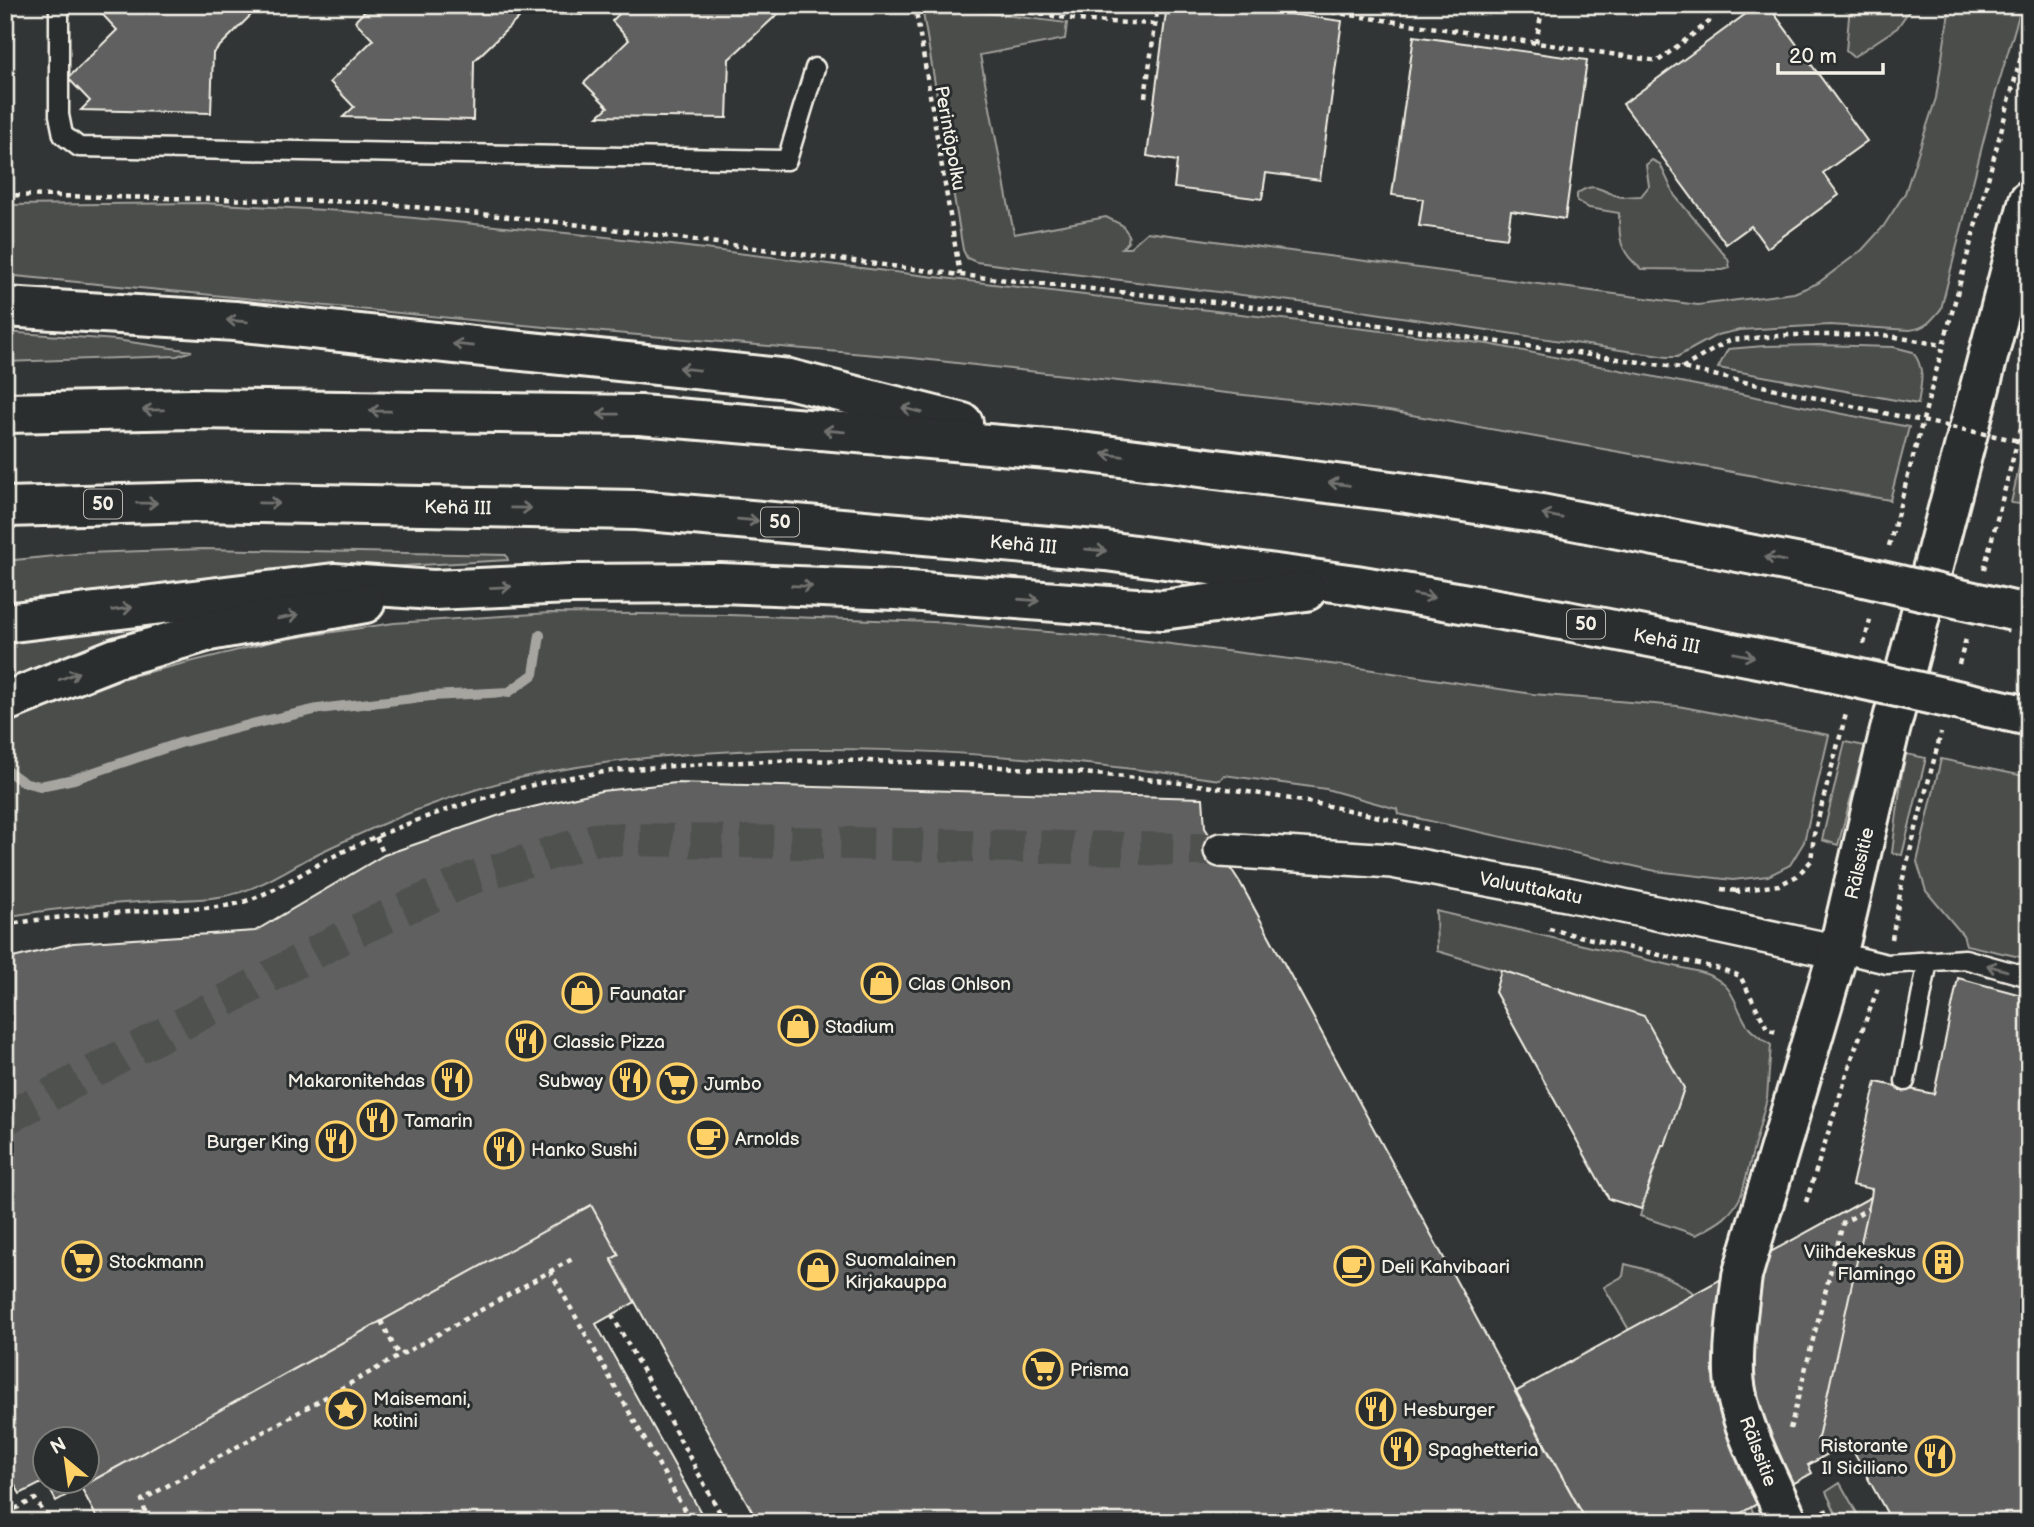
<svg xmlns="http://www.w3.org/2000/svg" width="2034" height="1527" font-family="'Balsamiq Sans',sans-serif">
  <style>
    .green { fill: #4b4d4c; stroke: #a09f9a; stroke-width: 2 }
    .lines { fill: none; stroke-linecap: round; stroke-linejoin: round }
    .stream { stroke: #a6a5a0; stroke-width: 10 }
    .building { fill: #5f605f; stroke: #f4f1e8; stroke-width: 2 }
    .minor-tunnel { stroke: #4f5150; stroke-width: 33; stroke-dasharray: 33 17; stroke-linecap: butt }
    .service-casing { stroke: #f4f1e8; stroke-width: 23 }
    .minor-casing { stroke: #f4f1e8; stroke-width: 38 }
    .tertiary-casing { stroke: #f4f1e8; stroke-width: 44 }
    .trunk-casing { stroke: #f4f1e8; stroke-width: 44 }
    .path { stroke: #f4f1e8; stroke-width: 4.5; stroke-dasharray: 5 5; stroke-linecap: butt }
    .service { stroke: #2a2d2e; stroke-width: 18 }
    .minor { stroke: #2a2d2e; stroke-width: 33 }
    .tertiary { stroke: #2a2d2e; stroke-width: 38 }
    .trunk { stroke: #2a2d2e; stroke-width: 38 }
    .trunk-bridge-casing { stroke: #f4f1e8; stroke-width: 44; stroke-linecap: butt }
    .path-bridge { stroke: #f4f1e8; stroke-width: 4.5; stroke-dasharray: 5 5; stroke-linecap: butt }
    .trunk-bridge { stroke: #2a2d2e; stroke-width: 38 }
    .oneway { stroke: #71726f }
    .labels { text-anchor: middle; stroke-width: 6; stroke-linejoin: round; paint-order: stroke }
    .shield { fill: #2a2d2e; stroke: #b7b6b0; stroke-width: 2 }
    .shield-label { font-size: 18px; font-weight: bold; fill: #f4f1e8 }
    .street-label { font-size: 19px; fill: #f4f1e8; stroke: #2a2d2e }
    .poi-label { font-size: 19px; fill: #f4f1e8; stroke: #2a2d2e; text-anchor: start }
  </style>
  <rect width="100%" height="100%" fill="#323535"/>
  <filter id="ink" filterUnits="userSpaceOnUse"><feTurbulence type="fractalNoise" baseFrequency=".0143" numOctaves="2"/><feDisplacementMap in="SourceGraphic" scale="14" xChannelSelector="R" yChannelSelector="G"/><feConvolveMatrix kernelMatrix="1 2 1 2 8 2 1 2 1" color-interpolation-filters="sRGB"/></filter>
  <g filter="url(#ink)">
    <path class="green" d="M 924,5 L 1067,23 L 1065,39 L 980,55 L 1014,234 L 1106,217 L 1122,225 L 1129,235 L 1128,242 L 1122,248 L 1129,248 L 1147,232 L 1698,305 L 1794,293 L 1818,283 L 1862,250 L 1883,227 L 1905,193 L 1936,98 L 1950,5 L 2022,5 L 1994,99 L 1941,309 C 1931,321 1926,328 1910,330 L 1830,325 L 1740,330 L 1717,335 L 1677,357 L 1667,357 L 1315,304 L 976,262 L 967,258 L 963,250 L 923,13 Z
      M 1850,5 L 1913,5 L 1897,28 L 1853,57 L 1846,51 Z
      M 1652,160 L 1660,164 L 1675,196 L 1728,259 L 1730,268 L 1723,270 L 1641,269 C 1619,251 1619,239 1619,213 L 1589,208 L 1577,201 L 1577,194 C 1596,178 1604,195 1623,197 C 1628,197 1635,196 1641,196 L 1649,186 L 1646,165 Z
      M 203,203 L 343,211 L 606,237 L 1488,344 L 1909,427 L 1890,500 L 1389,411 L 912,358 L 555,328 L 5,275 L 5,205 Z
      M 5,332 L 116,340 L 192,351 L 177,356 L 5,362 Z
      M 1818,345 L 1894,347 L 1913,352 C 1926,370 1921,384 1918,404 L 1718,368 L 1728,349 L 1764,346 Z
      M 2022,454 L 2029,455 L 2029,505 L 2011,503 Z
      M 203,549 L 506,555 L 508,560 L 316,571 L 5,604 L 5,561 L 85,553 Z
      M 550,613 L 729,615 L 933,622 L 1139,640 L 1346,666 L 1533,694 L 1678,706 L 1829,735 L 1804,842 L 1790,865 L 1768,876 L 1733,880 L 1656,871 L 1398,814 L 1397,809 L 1326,789 L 1224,775 L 1220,780 C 1000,750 761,732 542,773 C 465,788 395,817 325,850 C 293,865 263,888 229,895 C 206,901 178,899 154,901 C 104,904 54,908 5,917 L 5,723 L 124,678 L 279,640 L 394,623 Z
      M 138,623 L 151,625 L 148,631 L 5,686 L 5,642 Z
      M 1845,742 L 1865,746 L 1838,845 L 1822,840 Z
      M 1906,754 L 1926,758 L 1902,855 L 1892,853 L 1902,773 Z
      M 1941,759 L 2029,777 L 2029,959 L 1966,945 L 1963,935 L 1926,891 L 1917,862 Z
      M 1436,911 L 1700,972 C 1737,983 1731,1001 1749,1028 C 1754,1034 1764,1040 1771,1045 L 1767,1098 L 1742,1193 C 1733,1216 1717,1224 1696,1235 L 1640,1216 L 1662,1145 L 1665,1145 L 1684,1088 L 1501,970 L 1437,951 Z
      M 1625,1264 C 1654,1271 1679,1279 1702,1300 L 1713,1411 L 1757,1522 L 1721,1522 L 1671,1402 L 1604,1287 L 1623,1276 Z
      M 1840,1483 L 1862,1522 L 1840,1522 L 1826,1492 Z"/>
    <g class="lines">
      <path class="stream" d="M 5,769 L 23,782 L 40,786 L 74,779 L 180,743 L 252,724 L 318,709 L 431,696 L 509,692 L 534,674 L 540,635"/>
    </g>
    <path class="building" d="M 110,5 L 320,5 L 320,7 L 261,5 L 213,53 L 211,113 L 81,110 L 90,101 L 68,78 L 117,30 L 102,14 Z
      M 371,5 L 582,5 L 582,15 L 524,13 L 474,61 L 473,120 L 343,117 L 354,107 L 330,82 L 373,40 L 355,21 Z
      M 628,5 L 838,5 L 838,13 L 780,12 L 729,59 L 727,118 L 598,116 L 608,107 L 584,83 L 629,40 L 612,21 Z
      M 1167,5 L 1223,5 L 1342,21 L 1320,180 L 1266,173 L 1262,199 L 1174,188 L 1177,161 L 1147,156 Z
      M 1758,5 L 1768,5 L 1867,141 L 1823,173 L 1839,195 L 1767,248 L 1751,226 L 1726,244 L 1623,104 Z
      M 1414,36 L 1587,60 L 1565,219 L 1511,211 L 1507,238 L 1419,226 L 1423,199 L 1392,195 Z
      M 676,783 L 1203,798 L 1205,828 L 1241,884 L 1587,1522 L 758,1522 L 611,1259 L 619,1255 L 591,1205 L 56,1501 L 46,1482 L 88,1482 L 88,1440 L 46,1440 L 46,1481 L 20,1494 L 5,1467 L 5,960 L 73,943 L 255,931 L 384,855 L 503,814 L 601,791 Z
      M 1501,970 L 1644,1016 L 1684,1088 L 1665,1145 L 1662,1145 L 1641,1209 L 1609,1199 L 1495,992 Z
      M 1958,978 L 2029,997 L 2029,1522 L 1892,1522 L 1853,1451 L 1817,1442 L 1871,1197 L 1872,1189 L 1852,1185 L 1876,1082 L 1934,1094 Z
      M 1871,1197 L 1817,1442 L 1837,1449 L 1808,1465 L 1812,1473 L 1725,1522 L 1587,1522 L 1515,1392 Z
      M 591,1205 L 619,1255 L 611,1259 L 635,1302 L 596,1324 L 706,1522 L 99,1522 L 81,1487 Z"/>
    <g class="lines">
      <path class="minor-tunnel" d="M 5,1119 L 351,933 L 472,878 L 596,839 L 1221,850"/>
      <g class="service-casing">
        <path id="service" d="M 59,5 L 59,115 L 63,135 L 79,147 L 787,160 L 815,68
          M 1838,952 L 1887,964 L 1965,959 L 2029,977
          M 1905,1081 L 1928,961"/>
      </g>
      <g class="minor-casing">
        <g id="minor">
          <path id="s1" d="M 1221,850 L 1392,861 L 1567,894 L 1838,952"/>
        </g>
      </g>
      <g class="tertiary-casing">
        <g id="tertiary">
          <path id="s2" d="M 1788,1522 C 1769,1479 1736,1420 1734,1374 C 1733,1341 1738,1308 1742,1276 L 1838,952 L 1888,738 L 2029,200"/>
        </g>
      </g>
      <g class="trunk-casing">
        <g id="trunk">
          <path d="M 5,307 L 235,321 L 789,379 L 963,423"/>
          <path d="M 5,413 L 192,409 L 640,415 L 1073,451 L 1407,493 L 1541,514 L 1842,572"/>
          <path id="s3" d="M 5,507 L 200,502 L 636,510 L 1106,551 L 1356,585 L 1567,621 L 1815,669"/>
          <path d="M 5,623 L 334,583 L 433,590 L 571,584 L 720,583 L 896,590 L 1162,610 L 1306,591"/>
          <path d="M 5,702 L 116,658 L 209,631 L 365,603"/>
          <path d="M 1988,707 L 2029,716"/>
        </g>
      </g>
      <path class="path" d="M 915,5 L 960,275
        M 981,5 L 1087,21 L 1155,24
        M 1283,5 L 1658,61 L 1709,22 L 1712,5
        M 1536,43 L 1543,5
        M 1145,97 L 1158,5
        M 5,195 L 369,202 L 565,223 L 960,275 L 1232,304 L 1682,368 L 1874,411
        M 1682,368 L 1730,340 L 1790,335 L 1884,335 L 1942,345
        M 1889,546 L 2029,27
        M 1984,569 L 2029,397
        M 1864,644 L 1871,616
        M 1959,664 L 1966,639
        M 376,837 L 384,855
        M 1721,889 L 1738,891
        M 1738,894 L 1738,891 L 1779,885 L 1797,876 L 1811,861 L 1814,834 L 1846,714
        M 5,925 C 60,915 117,913 173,909 C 196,908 223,909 246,901 C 276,891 303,872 330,858 C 396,825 466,801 537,784 C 587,772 638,768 690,765 C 783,758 874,760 968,765 C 1123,774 1281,789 1431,830
        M 1549,929 L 1724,970 L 1740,976 L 1768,1030 L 1778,1032
        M 1892,939 L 1902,882 L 1941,733
        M 1806,1202 L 1854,1052 L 1878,988
        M 550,1271 L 691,1522
        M 612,1315 L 725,1522
        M 381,1321 L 399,1356
        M 1790,1429 L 1843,1223 L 1869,1208
        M 1825,1509 L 1830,1522
        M 5,1510 L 13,1510 L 35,1499 L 50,1522
        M 148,1522 L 142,1500 L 574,1258"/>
      <use href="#service" class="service"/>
      <use href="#minor" class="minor"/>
      <use href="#tertiary" class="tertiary"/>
      <use href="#trunk" class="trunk"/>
      <g class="trunk-bridge-casing">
        <path id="trunk-bridge" d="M 1842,572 L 2013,611
          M 1815,669 L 1988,707"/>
      </g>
      <path class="path-bridge" d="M 1874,411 L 2029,443"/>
      <use href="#trunk-bridge" class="trunk-bridge"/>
    </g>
    <defs><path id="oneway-shaft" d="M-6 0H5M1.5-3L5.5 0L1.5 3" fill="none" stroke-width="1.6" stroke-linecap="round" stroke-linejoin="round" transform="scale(1.75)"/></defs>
    <g class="oneway">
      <use href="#oneway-shaft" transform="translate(237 321) rotate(-175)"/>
      <use href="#oneway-shaft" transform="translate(463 345) rotate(-174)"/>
      <use href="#oneway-shaft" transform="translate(689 369) rotate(-174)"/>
      <use href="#oneway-shaft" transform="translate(153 410) rotate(179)"/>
      <use href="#oneway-shaft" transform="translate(912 410) rotate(-166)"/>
      <use href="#oneway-shaft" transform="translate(380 411) rotate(-179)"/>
      <use href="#oneway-shaft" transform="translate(608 414) rotate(-179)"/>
      <use href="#oneway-shaft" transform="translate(834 431) rotate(-175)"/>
      <use href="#oneway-shaft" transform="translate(1113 455) rotate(-173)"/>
      <use href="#oneway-shaft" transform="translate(1339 484) rotate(-172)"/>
      <use href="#oneway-shaft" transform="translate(147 503) rotate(-1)"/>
      <use href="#oneway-shaft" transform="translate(269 503) rotate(1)"/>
      <use href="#oneway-shaft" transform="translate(521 508) rotate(1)"/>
      <use href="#oneway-shaft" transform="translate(1552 516) rotate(-169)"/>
      <use href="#oneway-shaft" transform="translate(748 520) rotate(5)"/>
      <use href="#oneway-shaft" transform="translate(1096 550) rotate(5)"/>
      <use href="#oneway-shaft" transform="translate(1775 559) rotate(-169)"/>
      <use href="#oneway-shaft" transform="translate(802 586) rotate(2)"/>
      <use href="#oneway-shaft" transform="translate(501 587) rotate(-3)"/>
      <use href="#oneway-shaft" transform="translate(1424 596) rotate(10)"/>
      <use href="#oneway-shaft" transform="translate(1029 600) rotate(4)"/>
      <use href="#oneway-shaft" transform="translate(122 609) rotate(-7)"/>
      <use href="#oneway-shaft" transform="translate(288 617) rotate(-10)"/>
      <use href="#oneway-shaft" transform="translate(1744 655) rotate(11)"/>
      <use href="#oneway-shaft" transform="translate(69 676) rotate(-21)"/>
      <use href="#oneway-shaft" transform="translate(1997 968) rotate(-164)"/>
    </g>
  </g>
  <defs>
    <g id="shop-ring" transform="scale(2.0125)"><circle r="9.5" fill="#2a2d2e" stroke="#ffd166" stroke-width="1.5"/><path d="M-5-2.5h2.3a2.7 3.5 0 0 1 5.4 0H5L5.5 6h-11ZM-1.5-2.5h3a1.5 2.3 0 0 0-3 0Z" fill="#ffd166"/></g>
    <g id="restaurant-ring" transform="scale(2.0125)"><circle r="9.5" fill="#2a2d2e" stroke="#ffd166" stroke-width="1.5"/><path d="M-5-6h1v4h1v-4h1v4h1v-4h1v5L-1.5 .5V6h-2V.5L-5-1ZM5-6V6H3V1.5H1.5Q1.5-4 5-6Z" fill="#ffd166"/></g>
    <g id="supermarket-ring" transform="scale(2.0125)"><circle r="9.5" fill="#2a2d2e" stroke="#ffd166" stroke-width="1.5"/><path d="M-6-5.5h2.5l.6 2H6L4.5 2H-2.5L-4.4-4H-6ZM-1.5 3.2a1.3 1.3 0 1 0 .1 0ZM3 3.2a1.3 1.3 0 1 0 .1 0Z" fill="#ffd166"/></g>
    <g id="cafe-ring" transform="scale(2.0125)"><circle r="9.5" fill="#2a2d2e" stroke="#ffd166" stroke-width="1.5"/><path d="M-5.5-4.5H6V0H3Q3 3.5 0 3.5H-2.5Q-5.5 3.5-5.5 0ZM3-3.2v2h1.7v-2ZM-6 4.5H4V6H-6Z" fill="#ffd166"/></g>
    <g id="building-ring" transform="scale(2.0125)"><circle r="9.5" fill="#2a2d2e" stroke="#ffd166" stroke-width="1.5"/><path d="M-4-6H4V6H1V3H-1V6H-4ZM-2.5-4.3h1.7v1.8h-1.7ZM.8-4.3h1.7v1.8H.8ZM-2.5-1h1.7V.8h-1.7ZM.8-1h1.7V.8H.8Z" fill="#ffd166"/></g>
    <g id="sight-ring" transform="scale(2.0125)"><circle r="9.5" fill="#2a2d2e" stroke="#ffd166" stroke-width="1.5"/><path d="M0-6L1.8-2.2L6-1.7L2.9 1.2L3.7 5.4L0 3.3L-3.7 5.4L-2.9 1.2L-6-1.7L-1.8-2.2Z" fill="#ffd166"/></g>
  </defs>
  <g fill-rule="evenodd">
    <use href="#shop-ring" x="881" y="983"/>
    <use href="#shop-ring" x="582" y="993"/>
    <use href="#shop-ring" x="798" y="1026"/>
    <use href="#restaurant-ring" x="526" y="1041"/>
    <use href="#restaurant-ring" x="452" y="1080"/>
    <use href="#restaurant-ring" x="630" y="1080"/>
    <use href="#supermarket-ring" x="677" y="1083"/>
    <use href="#restaurant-ring" x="377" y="1120"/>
    <use href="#cafe-ring" x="708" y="1138"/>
    <use href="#restaurant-ring" x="336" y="1141"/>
    <use href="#restaurant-ring" x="504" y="1149"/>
    <use href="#supermarket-ring" x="82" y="1261"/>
    <use href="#building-ring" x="1943" y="1262"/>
    <use href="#cafe-ring" x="1354" y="1266"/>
    <use href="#shop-ring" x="818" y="1270"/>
    <use href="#supermarket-ring" x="1043" y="1369"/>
    <use href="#sight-ring" x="346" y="1409"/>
    <use href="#restaurant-ring" x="1376" y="1409"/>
    <use href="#restaurant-ring" x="1401" y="1449"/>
    <use href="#restaurant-ring" x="1935" y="1456"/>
  </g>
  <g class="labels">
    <g class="shield">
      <rect x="84" y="489.5" width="38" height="29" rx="5"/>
      <rect x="761" y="507.5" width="38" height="29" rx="5"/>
      <rect x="1567" y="609.5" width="38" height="29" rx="5"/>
    </g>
    <g class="shield-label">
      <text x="103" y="510">50</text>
      <text x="780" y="528">50</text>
      <text x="1586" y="630">50</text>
    </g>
    <g class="street-label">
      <text transform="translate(951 138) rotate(80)" y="7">Perintöpolku</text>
      <text dy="7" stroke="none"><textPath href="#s3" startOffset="453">Kehä III</textPath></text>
      <text dy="7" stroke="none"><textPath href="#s3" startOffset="1020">Kehä III</textPath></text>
      <text dy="7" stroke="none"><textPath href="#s3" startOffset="1671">Kehä III</textPath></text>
      <text dy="7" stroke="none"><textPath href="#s2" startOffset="686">Rälssitie</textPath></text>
      <text dy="7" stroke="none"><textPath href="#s1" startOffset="313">Valuuttakatu</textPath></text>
      <text transform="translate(1759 1451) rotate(69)" y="7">Rälssitie</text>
    </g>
    <g class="poi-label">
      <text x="908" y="990">Clas Ohlson</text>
      <text x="609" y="1000">Faunatar</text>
      <text x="825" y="1033">Stadium</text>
      <text x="553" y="1048">Classic Pizza</text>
      <text x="425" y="1087" text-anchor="end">Makaronitehdas</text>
      <text x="603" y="1087" text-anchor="end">Subway</text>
      <text x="704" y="1090">Jumbo</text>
      <text x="404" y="1127">Tamarin</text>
      <text x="735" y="1145">Arnolds</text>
      <text x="309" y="1148" text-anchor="end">Burger King</text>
      <text x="531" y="1156">Hanko Sushi</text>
      <text x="1916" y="1258" text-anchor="end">Viihdekeskus<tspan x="1916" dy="22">Flamingo</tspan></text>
      <text x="845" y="1266">Suomalainen<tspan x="845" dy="22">Kirjakauppa</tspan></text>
      <text x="109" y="1268">Stockmann</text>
      <text x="1381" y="1273">Deli Kahvibaari</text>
      <text x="1070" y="1376">Prisma</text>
      <text x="373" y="1405">Maisemani,<tspan x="373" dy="22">kotini</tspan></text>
      <text x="1403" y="1416">Hesburger</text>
      <text x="1908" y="1452" text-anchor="end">Ristorante<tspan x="1908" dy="22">Il Siciliano</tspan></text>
      <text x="1428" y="1456">Spaghetteria</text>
    </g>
  </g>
  <rect width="2034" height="1527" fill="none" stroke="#2a2d2e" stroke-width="28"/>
  <rect x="14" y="14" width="2006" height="1499" fill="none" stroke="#f4f1e8" stroke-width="2.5" filter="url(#ink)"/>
  <g transform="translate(66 1460) rotate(331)"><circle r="33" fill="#2a2d2e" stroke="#7b7b78" stroke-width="2"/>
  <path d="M0-5L12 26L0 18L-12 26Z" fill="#ffd166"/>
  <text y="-10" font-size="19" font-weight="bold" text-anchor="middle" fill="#f4f1e8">N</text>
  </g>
  <path d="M1778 63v10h105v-10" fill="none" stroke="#f4f1e8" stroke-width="3.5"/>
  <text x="1789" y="63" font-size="21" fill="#f4f1e8" stroke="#2a2d2e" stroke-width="5" paint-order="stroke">20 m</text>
</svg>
